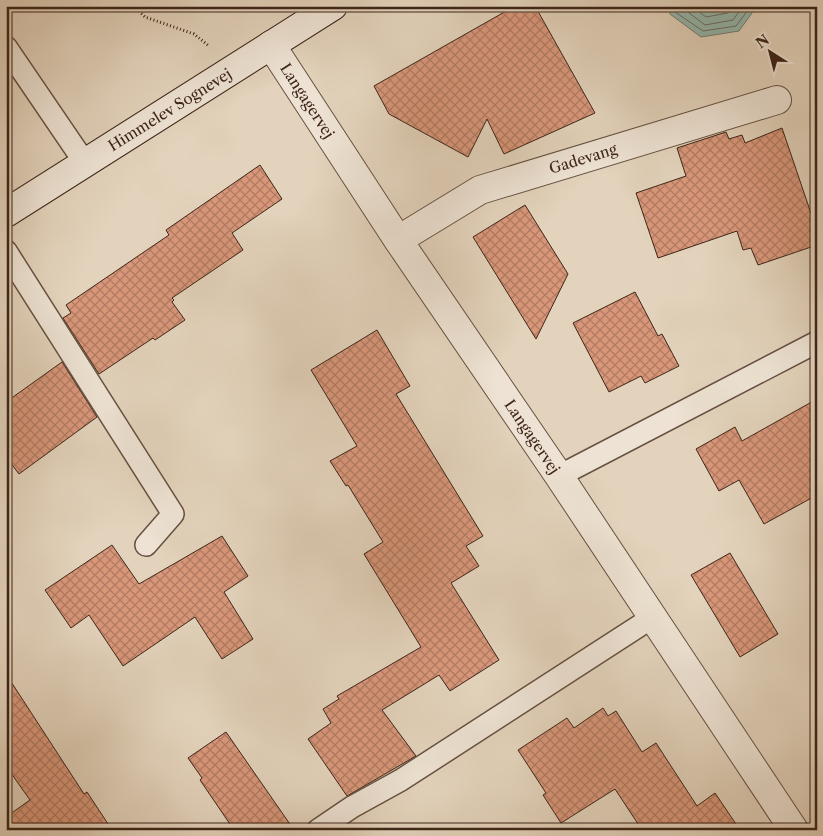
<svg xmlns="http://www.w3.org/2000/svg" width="823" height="836" font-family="'Libre Caslon Text',serif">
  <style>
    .water { fill: #95b8af; stroke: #727d73 }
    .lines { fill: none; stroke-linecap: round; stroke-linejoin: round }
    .shore { stroke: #696e64; stroke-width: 1 }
    .building { fill: url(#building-cross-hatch); stroke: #3d2518 }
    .lane-casing { stroke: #665041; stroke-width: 24 }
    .street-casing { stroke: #665041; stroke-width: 30 }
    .secondary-casing { stroke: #3d2518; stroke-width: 30 }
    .path { stroke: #3d2518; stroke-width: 3; stroke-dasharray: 1 2.5; stroke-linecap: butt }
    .lane { stroke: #ede2d3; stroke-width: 21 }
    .street { stroke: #ede2d3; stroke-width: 28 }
    .secondary { stroke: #ede2d3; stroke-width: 28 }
    .labels { text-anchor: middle; stroke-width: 4; stroke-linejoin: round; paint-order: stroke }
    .street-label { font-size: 15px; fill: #3d2518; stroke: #ede2d3 }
  </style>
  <defs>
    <pattern id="building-cross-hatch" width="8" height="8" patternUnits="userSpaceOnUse" patternTransform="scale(1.25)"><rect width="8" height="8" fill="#d9977a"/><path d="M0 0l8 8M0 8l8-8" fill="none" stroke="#b17b63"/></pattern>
  </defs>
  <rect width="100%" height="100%" fill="#e3d3bc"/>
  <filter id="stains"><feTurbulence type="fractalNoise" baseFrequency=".004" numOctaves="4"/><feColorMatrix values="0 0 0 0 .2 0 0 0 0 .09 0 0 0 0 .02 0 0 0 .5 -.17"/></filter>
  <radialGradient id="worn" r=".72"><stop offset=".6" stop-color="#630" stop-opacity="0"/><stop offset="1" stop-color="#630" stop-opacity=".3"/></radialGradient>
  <path class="water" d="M 669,6 L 757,6 L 739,31 L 701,37 L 670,14 Z"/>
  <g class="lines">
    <path class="shore" d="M 674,6 L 675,12 L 703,31 L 736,26 L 751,6
      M 680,6 L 705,25 L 733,20 L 743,6
      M 691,6 L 706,17 L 728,13 L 734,6"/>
  </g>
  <path class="building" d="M 515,6 L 535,6 L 595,113 L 504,154 L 487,119 L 468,157 L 389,114 L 374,86 Z
    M 782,128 L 817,231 L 817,245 L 758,265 L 751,248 L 743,250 L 737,231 L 658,258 L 636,193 L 686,176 L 677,148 L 726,132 L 729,139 L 742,135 L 745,143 Z
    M 260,165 L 282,199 L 232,233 L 243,250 L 172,298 L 174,300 L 172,302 L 185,320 L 155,340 L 153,338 L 99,374 L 63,318 L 71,313 L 66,305 L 169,235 L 166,230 Z
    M 525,205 L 568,274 L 536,339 L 473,237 Z
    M 635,292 L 658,336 L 662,334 L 679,366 L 645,383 L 641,376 L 609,392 L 573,323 Z
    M 377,330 L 410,386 L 396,394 L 483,536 L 466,546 L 479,566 L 451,583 L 499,660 L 450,691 L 439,675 L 382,710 L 416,756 L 347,796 L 308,739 L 331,723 L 323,709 L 339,699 L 337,696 L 421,647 L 364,554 L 383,542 L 348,485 L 346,486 L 330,461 L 357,446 L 311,370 Z
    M 62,362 L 97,417 L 19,474 L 6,457 L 6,402 Z
    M 817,399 L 817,495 L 764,524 L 739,480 L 719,491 L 696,449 L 735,427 L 742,441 Z
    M 222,536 L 248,576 L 224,592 L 253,639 L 222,659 L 195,617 L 123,666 L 89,615 L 71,628 L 45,590 L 112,545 L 139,584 Z
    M 730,553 L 778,634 L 740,657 L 691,575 Z
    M 6,674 L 84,794 L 87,792 L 112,830 L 6,830 L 6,817 L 30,800 L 6,766 Z
    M 603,708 L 608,716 L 616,711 L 642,752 L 656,743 L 697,806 L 715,793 L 740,830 L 642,830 L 615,789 L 561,823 L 543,795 L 546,793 L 518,750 L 567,718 L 574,728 Z
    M 226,732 L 294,830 L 234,830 L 200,780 L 202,778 L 188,758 Z"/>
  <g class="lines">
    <g class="lane-casing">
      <path id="lane" d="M 6,47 L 85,163
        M 6,251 L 173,514 L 146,545
        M 559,476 L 817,342
        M 318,830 L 352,807 L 401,780 L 653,617"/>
    </g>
    <g class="street-casing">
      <path id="street" d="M 271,45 L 398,240 L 559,476 L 794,830
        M 398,240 L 480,190 L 777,100"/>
    </g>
    <g class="secondary-casing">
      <path id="secondary" d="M 6,213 L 333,6"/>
    </g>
    <path class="path" d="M 134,6 L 145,17 L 194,34 L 209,46"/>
    <use href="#lane" class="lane"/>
    <use href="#street" class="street"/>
    <use href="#secondary" class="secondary"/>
  </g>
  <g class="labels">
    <g class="street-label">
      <text transform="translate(307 101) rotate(57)" y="5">Langagervej</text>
      <text transform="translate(170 110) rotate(-32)" y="5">Himmelev Sognevej</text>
      <text transform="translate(583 159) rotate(-17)" y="5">Gadevang</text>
      <text transform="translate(532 437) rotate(56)" y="5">Langagervej</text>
    </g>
  </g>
  <rect width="823" height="836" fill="none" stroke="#e3d3bc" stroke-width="25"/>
  <rect x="8" y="8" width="808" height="821" fill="none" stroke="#3d2518" stroke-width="2.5"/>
  <rect x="12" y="12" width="798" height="811" fill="none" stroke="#3d2518"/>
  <g transform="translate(770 52) rotate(324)" stroke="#ede2d3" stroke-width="4" paint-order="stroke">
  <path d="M0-4L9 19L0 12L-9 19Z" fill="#3d2518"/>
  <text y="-8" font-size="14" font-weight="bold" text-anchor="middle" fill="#3d2518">N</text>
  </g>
  <rect width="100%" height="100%" filter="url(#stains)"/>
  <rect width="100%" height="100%" fill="url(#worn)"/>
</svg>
